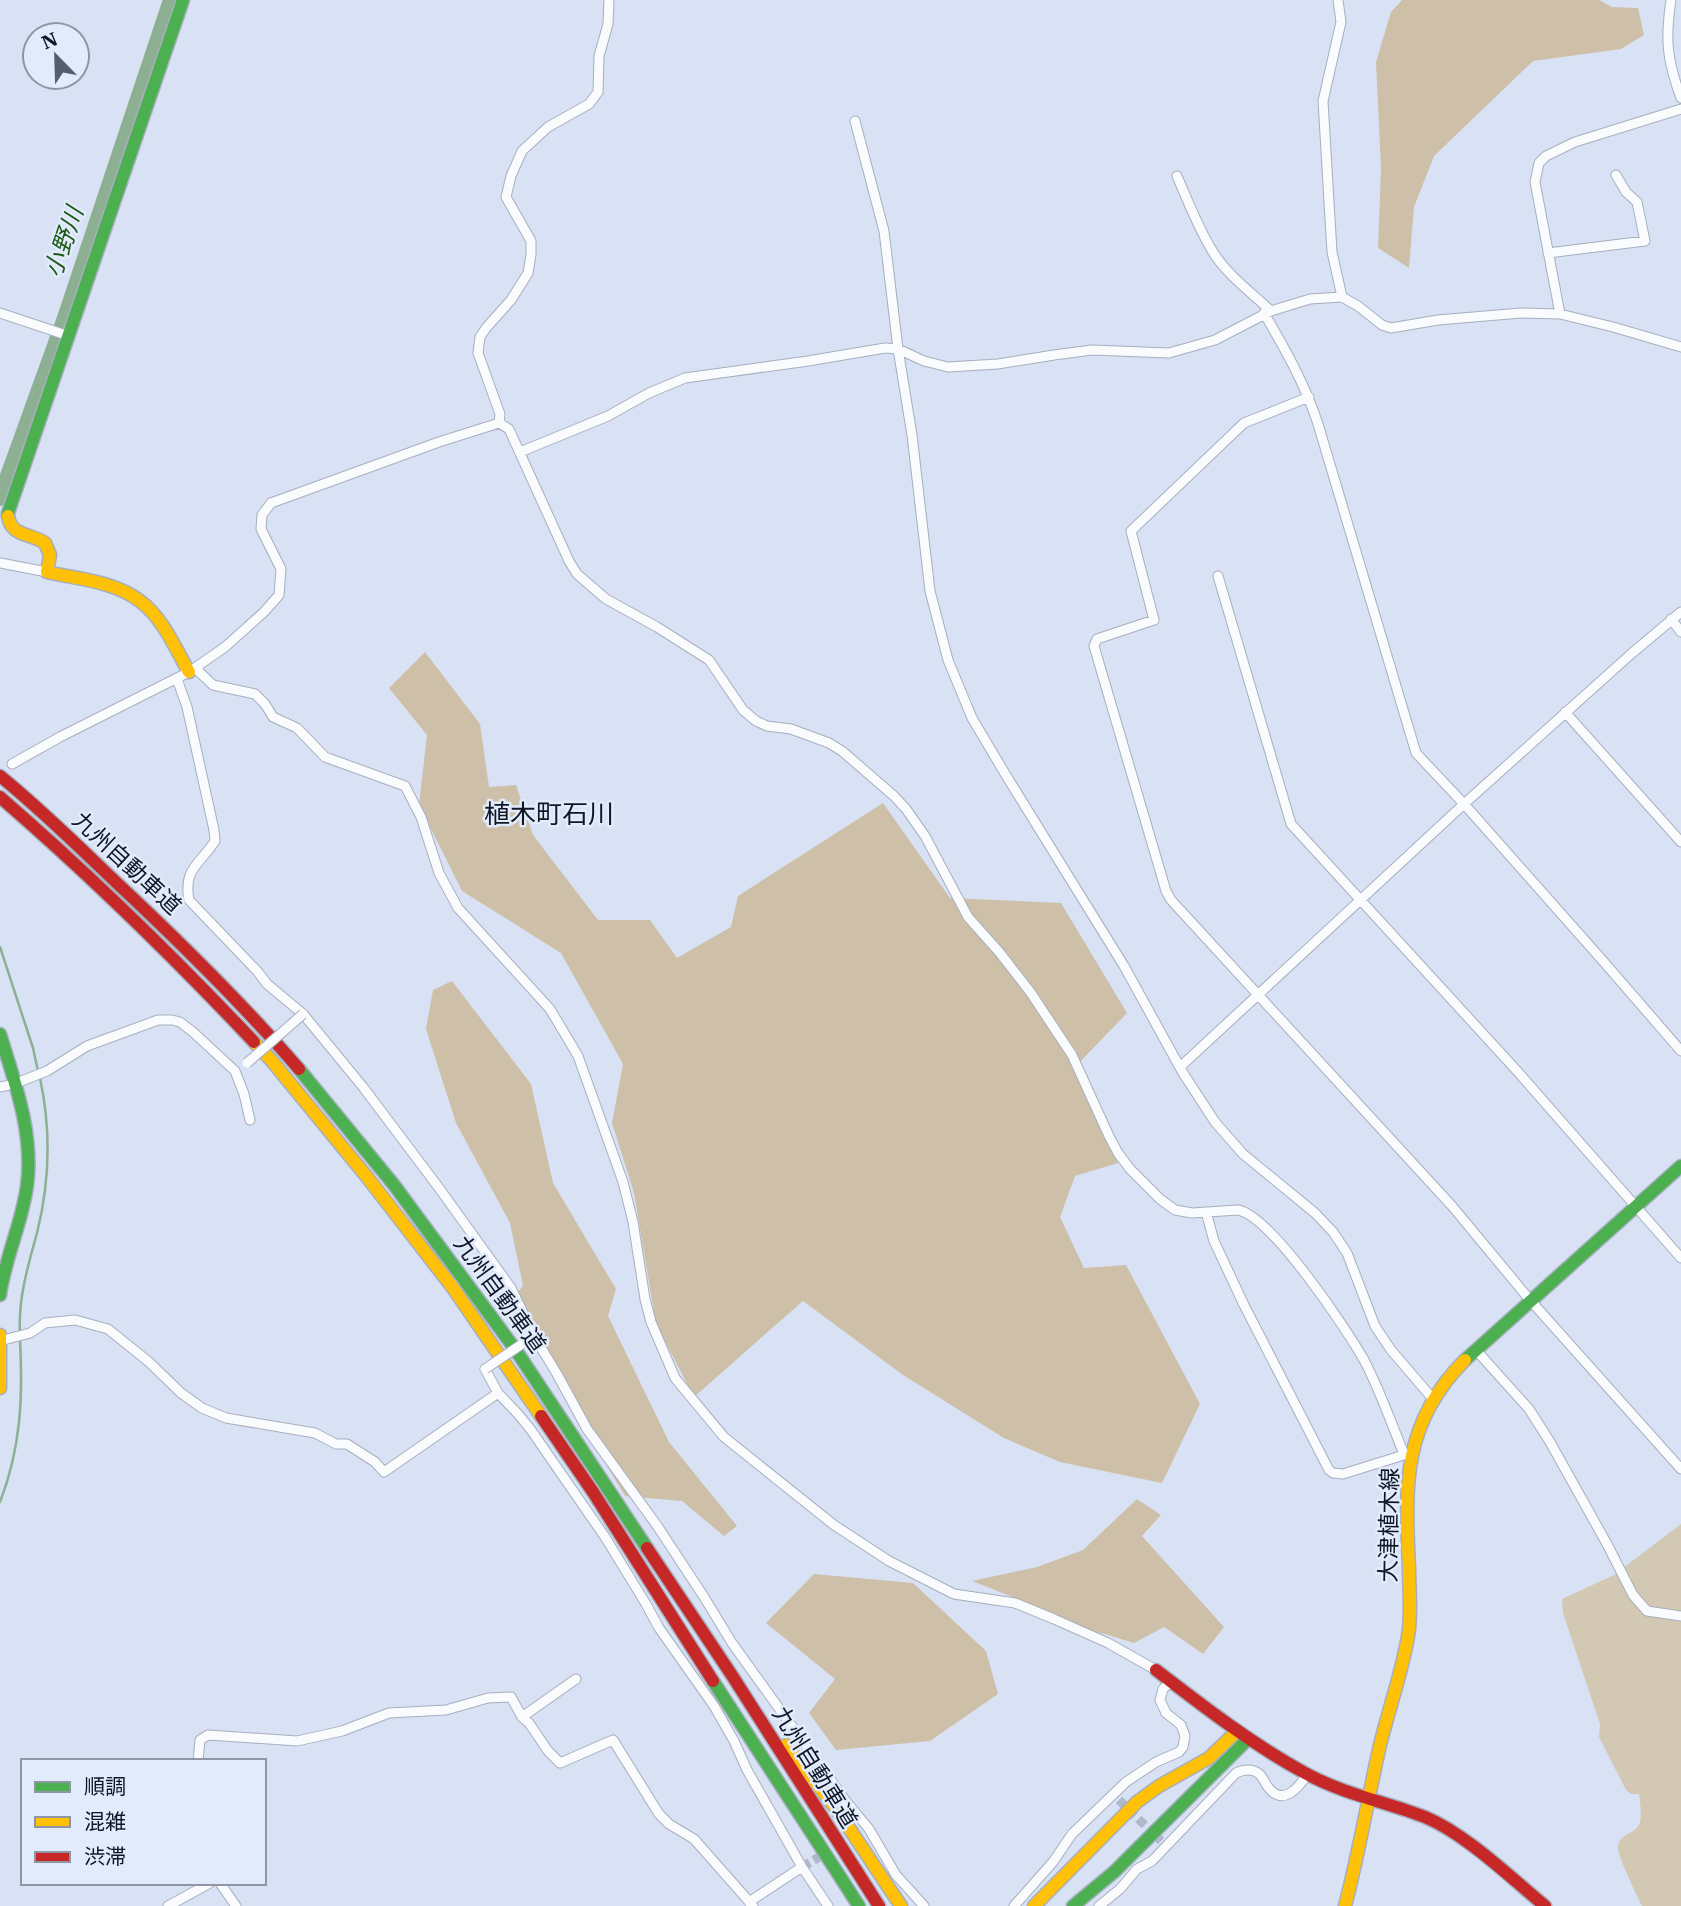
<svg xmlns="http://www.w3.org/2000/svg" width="1681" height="1906" font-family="'IBM Plex Serif','Noto Sans JP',serif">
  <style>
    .green { fill: #d3c8b3 }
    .forest { fill: #cec0a8 }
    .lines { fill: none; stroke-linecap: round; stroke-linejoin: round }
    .stream { stroke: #8daf92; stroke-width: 2.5 }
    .river { stroke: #8daf92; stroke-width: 16 }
    .street-tunnel { stroke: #b0b9cb; stroke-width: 9; stroke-dasharray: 9 4.5; stroke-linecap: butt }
    .street-casing { stroke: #a6afbe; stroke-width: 11 }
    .fast-casing { stroke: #a6afbe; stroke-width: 15 }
    .slow-casing { stroke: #a6afbe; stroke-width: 15 }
    .jam-casing { stroke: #a6afbe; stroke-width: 15 }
    .street { stroke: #f9fbfd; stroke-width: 9 }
    .fast { stroke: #4caf50; stroke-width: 12 }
    .slow { stroke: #ffc107; stroke-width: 12 }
    .jam { stroke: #c62828; stroke-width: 12 }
    .street-bridge-casing { stroke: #a6afbe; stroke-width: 11; stroke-linecap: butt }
    .street-bridge { stroke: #f9fbfd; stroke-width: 9 }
    .labels { text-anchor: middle; stroke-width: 5; stroke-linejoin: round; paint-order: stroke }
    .street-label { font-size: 23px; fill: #0f1725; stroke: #e2ebfc }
    .water-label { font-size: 24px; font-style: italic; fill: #1d5a18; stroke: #e2ebfc }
    .quarter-label { font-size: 26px; fill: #0f1725; stroke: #e2ebfc }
  </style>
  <rect width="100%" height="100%" fill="#d8e2f4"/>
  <path class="green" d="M 1681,1524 L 1681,1906 L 1642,1906 C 1637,1895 1616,1854 1618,1845 C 1621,1833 1637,1834 1640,1822 C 1642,1814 1640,1802 1639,1794 L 1631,1794 L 1626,1790 L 1599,1737 L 1600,1724 L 1563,1613 L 1562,1599 L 1614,1575 Z"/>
  <path class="forest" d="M 1402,0 L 1599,0 L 1612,7 L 1638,8 L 1644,35 L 1621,49 L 1533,61 L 1434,156 L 1414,207 L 1409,268 L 1378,248 L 1381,169 L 1376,62 L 1391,12 Z
    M 425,652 L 480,724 L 489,787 L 516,785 L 533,835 L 598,920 L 650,920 L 677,958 L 731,927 L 738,896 L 883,803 L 950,898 L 1061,903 L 1127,1013 L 1075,1067 L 1118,1163 L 1075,1176 L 1060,1217 L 1084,1268 L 1126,1265 L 1200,1404 L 1162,1483 L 1060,1462 L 1004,1438 L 903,1375 L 803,1301 L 694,1397 L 656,1324 L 634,1193 L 612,1123 L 623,1064 L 561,953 L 462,891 L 419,805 L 427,735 L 389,688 Z
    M 452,981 L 531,1084 L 553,1183 L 616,1289 L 608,1316 L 669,1442 L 737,1526 L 724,1536 L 682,1501 L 625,1496 L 509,1303 L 523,1286 L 510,1223 L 456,1123 L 426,1029 L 433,990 Z
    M 1137,1499 L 1161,1515 L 1142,1536 L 1224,1627 L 1203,1654 L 1164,1627 L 1134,1643 L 1105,1634 L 1094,1632 L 1035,1606 L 972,1581 L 1037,1567 L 1083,1550 Z
    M 814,1574 L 913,1583 L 986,1651 L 998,1694 L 930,1741 L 836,1750 L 809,1713 L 835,1679 L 766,1623 Z"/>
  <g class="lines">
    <path class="stream" d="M 0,947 L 33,1048 L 38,1071
      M 20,1333 C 18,1298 28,1266 37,1233 C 50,1181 51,1129 40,1078
      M 0,1502 C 21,1448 23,1397 20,1340"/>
    <path class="river" d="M 0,498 L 65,318 L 171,0"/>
    <path class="street-tunnel" d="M 1119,1800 L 1161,1841
      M 802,1867 L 828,1852"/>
    <g class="street-casing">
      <path id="street" d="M 1338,0 L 1341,22 L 1323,101 L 1332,252 L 1342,297
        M 1671,0 C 1665,40 1667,60 1681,98
        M 855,121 L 884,231 L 898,349 L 912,435 L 930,591 L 948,660 L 972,718 L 1007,777 L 1124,966 L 1183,1073 L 1215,1122 L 1243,1154 L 1315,1213 L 1333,1232 L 1347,1253 L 1375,1326 L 1391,1350 L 1433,1399
        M 1177,176 C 1188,201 1198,228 1213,252 C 1227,275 1251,292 1271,311
        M 1548,253 L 1645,241 L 1637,202 L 1626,192 L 1616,175
        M 0,313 L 69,336
        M 1264,313 C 1285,349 1305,384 1318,424 L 1416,753 L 1464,804 L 1603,961 L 1681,1051
        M 1560,314 L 1535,182 L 1539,163 L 1546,156 L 1575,142 L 1681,109
        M 1309,397 L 1244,423 L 1131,531 L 1154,620 L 1097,639 L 1094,646 L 1166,891 L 1171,900 L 1452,1206 L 1530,1300 L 1681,1469
        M 499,423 L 500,414 L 478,353 L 480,337 L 486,328 L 511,300 L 528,273 L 531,255 L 531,241 L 506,197 L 511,176 L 522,151 L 548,127 L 589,104 L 598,92 L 599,56 L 608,24 L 609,0
        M 520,452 L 608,416 L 649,393 L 685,378 L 808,361 L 885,348 L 898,349 L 924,361 L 948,367 L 998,364 L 1054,355 L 1092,350 L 1169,353 L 1215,340 L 1271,311 L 1310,299 L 1342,297 L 1358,306 L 1382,325 L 1391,328 L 1438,320 L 1521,313 L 1560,314 L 1613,327 L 1681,347
        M 0,563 L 47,572
        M 1218,576 L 1291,824 L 1518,1072 L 1681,1258
        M 1671,619 L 1681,632
        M 195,668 L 213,685 L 255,694 L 265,704 L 273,717 L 297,728 L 325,757 L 405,786 L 421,817 L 439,873 L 458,908 L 550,1009 L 578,1056 L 623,1182 L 633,1222 L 645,1299 L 651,1322 L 675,1378 L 724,1437 L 834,1525 L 889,1561 L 954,1594 L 1015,1603 L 1054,1619 L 1108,1643 L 1156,1670
        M 177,679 L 187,707 L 214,830 L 215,841 C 200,864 183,869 189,900 L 258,972 L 267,984 L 303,1014 L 363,1087 L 439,1188 L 511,1288 L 534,1336 L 557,1374 L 587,1429 L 658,1527 L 704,1597 L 732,1643 L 845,1800 L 869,1829 L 896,1875 L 924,1906
        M 1565,712 L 1681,842
        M 12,764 L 60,737 L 189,672 L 225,647 L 264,612 L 279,595 L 281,569 L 261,529 L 262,515 L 271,503 L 439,442 L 499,423 L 509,429 L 569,561 L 577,574 L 606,599 L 657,627 L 709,660 L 743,710 L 756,721 L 767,726 L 791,729 L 829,743 L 842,751 L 894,796 L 906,809 L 925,836 L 968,917 L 1000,953 L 1031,993 L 1072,1055 L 1109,1136 L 1118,1153 L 1130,1169 L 1160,1199 L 1175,1210 L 1192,1213 L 1238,1210 C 1271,1216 1346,1328 1364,1360 C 1380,1390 1391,1423 1404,1454
        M 1180,1067 L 1464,804 L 1631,654 L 1681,612
        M 0,1087 L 14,1084 L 47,1071 L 87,1046 L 158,1020 L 172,1020 L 180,1022 L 193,1032 L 235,1071 L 244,1094 L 250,1120
        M 1206,1212 L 1214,1241 L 1244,1305 L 1329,1470 L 1333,1473 L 1343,1474 L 1407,1454
        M 0,1341 L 30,1333 L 45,1323 L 75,1320 L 108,1329 L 149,1362 L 181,1393 L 202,1408 L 226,1418 L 315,1433 L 336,1444 L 347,1444 L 375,1462 L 384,1472 L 498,1393
        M 1476,1350 L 1529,1409 L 1550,1442 L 1607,1544 L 1633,1595 L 1647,1611 L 1681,1616
        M 485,1369 L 498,1393 L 518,1414 L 531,1430 L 605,1537 L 646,1604 L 659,1628 L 714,1706 L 734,1741 L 747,1770 L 802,1867 L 828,1906
        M 522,1717 L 576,1679
        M 198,1761 L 200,1740 L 208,1735 L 297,1741 L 342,1731 L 389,1713 L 446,1710 L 488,1698 L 511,1697 L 522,1717 L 529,1723 L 548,1751 L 560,1763 L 613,1740 L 659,1814 L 669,1824 L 694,1839 L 753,1906
        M 220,1883 L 236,1906
        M 749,1902 L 802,1867
        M 168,1906 L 210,1883
        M 1014,1906 L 1053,1862 L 1072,1834 L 1126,1782 L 1156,1762 L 1179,1752 L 1183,1747 L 1185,1736 L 1181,1725 L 1166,1713 L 1160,1700 L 1163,1689 L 1171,1681
        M 1099,1906 L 1120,1889 L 1137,1869 L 1152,1861 L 1236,1773 C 1243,1770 1251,1768 1258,1773 C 1263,1776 1264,1782 1268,1787 C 1282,1807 1299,1788 1307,1774"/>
    </g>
    <g class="fast-casing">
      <path id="fast" d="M 8,516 L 8,513 L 183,0
        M 0,1034 C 15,1083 34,1134 27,1186 C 22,1223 5,1258 0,1295
        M 299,1069 L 394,1185 L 515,1349 L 647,1548
        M 1465,1360 L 1681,1166
        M 713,1681 L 859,1906
        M 1073,1906 L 1114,1872 L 1248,1739"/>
    </g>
    <g class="slow-casing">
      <path id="slow" d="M 8,516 C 11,537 31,533 45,543 L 50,555 L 47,572 C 77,579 114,581 140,601 C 163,618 175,648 189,672
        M 254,1042 L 271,1060 L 367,1177 L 453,1288 L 541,1416
        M 0,1335 L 0,1388
        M 786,1745 L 835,1807 L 901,1906
        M 1034,1906 L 1137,1802 L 1159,1786 L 1209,1758 L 1237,1731
        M 1345,1906 C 1359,1853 1368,1798 1380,1745 C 1389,1708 1402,1673 1408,1636 C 1412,1614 1409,1590 1409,1567 C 1405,1485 1402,1423 1465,1360"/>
    </g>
    <g class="jam-casing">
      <path id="jam" d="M 0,776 C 42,810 80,848 119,885 C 182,944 243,1004 299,1069
        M 0,797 C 89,874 173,956 254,1042
        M 541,1416 L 593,1492 L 713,1681
        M 647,1548 L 733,1677 L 879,1906
        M 1156,1670 C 1204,1707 1252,1744 1305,1773 C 1343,1794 1386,1802 1425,1817 C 1466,1834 1511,1878 1545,1906"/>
    </g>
    <use href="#street" class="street"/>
    <use href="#fast" class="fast"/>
    <use href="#slow" class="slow"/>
    <use href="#jam" class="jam"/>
    <g class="street-bridge-casing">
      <path id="street-bridge" d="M 247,1063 L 303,1014
        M 485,1369 L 534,1336"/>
    </g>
    <use href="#street-bridge" class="street-bridge"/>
  </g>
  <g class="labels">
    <g class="street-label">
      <text transform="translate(127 863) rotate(43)" y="8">九州自動車道</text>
      <text transform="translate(500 1294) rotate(54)" y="8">九州自動車道</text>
      <text transform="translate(1389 1525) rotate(-89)" y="8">大津植木線</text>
      <text transform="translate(815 1767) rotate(58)" y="8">九州自動車道</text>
    </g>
    <g class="water-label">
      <text transform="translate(64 242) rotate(-71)" y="8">小野川</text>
    </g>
    <g class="quarter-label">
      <text x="549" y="823">植木町石川</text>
    </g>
  </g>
  <rect x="21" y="1759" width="245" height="126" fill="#e2ebfc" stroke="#8e96a6" stroke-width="2"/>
  <rect x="35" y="1782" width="35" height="10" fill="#4caf50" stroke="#8e96a6" stroke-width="2"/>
  <text x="84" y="1794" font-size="21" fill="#0f1725">順調</text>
  <rect x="35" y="1817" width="35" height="10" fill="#ffc107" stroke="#8e96a6" stroke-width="2"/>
  <text x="84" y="1829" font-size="21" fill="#0f1725">混雑</text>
  <rect x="35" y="1852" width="35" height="10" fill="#c62828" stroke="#8e96a6" stroke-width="2"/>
  <text x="84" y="1864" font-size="21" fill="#0f1725">渋滞</text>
  <g transform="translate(56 56) rotate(337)"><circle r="33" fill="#e2ebfc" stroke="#8e96a6" stroke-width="2"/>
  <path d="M0-5L12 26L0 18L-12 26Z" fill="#555e6d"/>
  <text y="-10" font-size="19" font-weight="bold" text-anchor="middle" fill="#0f1725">N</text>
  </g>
</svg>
